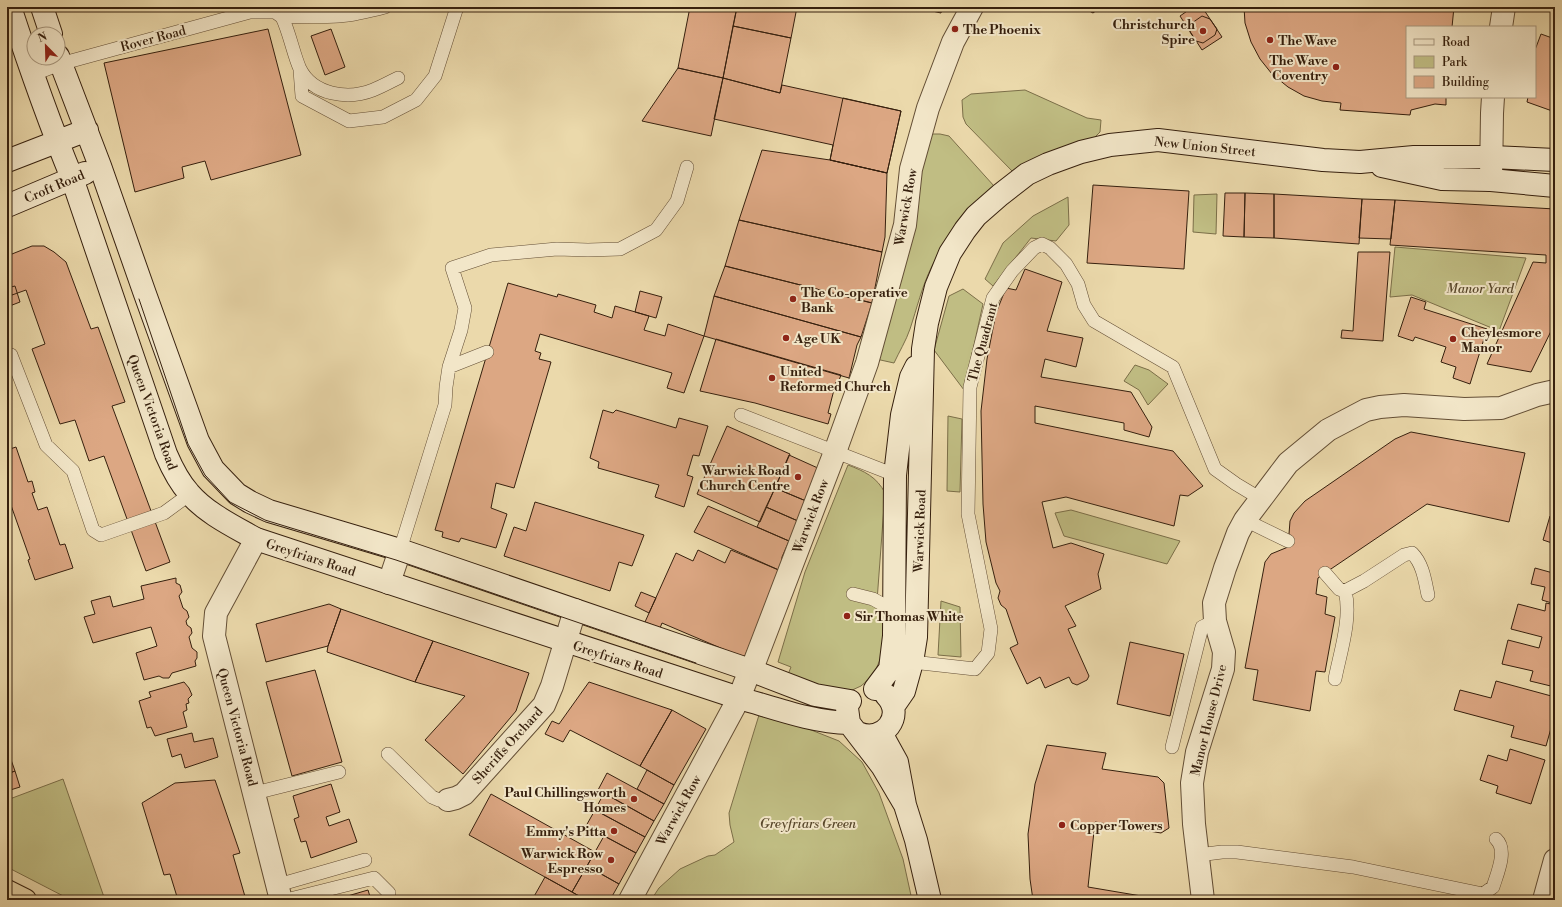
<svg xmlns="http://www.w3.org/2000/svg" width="1562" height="907" font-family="'Libre Bodoni',serif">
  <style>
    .green { fill: #c0bd83; stroke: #7b6e48 }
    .building { fill: #dca783; stroke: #36200e }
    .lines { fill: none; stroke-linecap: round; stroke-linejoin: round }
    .lane-casing { stroke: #634e35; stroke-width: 14 }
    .street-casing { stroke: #634e35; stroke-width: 24 }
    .secondary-casing { stroke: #36200e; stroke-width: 24 }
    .highway-casing { stroke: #36200e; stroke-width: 24 }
    .lane { stroke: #f2e6c8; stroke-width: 13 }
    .street { stroke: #f2e6c8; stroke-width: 22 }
    .secondary { stroke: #f2e6c8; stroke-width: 22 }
    .highway { stroke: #ebd9ab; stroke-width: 22 }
    .tram { stroke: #36200e; stroke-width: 1 }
    .poi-dot { fill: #8f2418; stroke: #f2e6c8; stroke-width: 1.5 }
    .labels { text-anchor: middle; stroke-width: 4; stroke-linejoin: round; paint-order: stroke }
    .poi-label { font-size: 13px; font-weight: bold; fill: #36200e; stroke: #f2e6c8; text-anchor: start }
    .street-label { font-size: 13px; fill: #36200e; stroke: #f2e6c8 }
    .park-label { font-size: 13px; font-style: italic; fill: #58472b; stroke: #f2e6c8 }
  </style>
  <rect width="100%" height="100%" fill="#ebd9ab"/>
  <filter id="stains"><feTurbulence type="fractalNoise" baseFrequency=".005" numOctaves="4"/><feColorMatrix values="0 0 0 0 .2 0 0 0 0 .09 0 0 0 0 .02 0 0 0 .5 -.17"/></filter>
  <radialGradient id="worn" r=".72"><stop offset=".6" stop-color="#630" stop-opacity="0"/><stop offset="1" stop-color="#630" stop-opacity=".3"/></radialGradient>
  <path class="green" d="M 1025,90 L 1087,118 L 1101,120 L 1100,132 L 1094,138 L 1013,172 L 966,124 L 963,117 L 962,100 L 971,94 Z
    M 932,134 L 940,134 L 949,136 L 994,186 C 969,208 947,236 932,266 C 922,286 917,308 910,329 C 906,341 899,352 894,363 L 876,359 L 918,170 L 928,137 Z
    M 1217,194 L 1216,234 L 1193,232 L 1194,195 Z
    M 1068,197 L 1069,225 L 1056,241 L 1031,238 L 993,286 L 985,279 L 1003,243 L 1033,216 Z
    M 1395,247 L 1526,258 L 1499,331 L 1412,295 L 1390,297 Z
    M 963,289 L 983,304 L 964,390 L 934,350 L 949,296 Z
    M 1135,365 L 1149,370 L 1168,384 L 1148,405 L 1139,390 L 1124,381 Z
    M 948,416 L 962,419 L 960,492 L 947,491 Z
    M 848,465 C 864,471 877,477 885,493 L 877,601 L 887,607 L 882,655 L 876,669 L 869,679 L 861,686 L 850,691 L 785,682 L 791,667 L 778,662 L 805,572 Z
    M 1071,510 L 1180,541 L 1167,564 L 1064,536 L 1055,513 Z
    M 941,601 L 960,607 L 961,657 L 938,655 Z
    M 759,715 L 801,726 L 839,741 L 862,762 L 879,793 L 903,859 L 912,900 L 651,900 L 659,888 L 680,869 L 708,856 L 715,855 L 734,842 L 730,825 L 729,813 Z
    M 63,779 L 105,900 L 71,900 L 7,867 L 7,800 Z"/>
  <path class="building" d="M 690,7 L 737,7 L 723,78 L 678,68 Z
    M 737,7 L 797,7 L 791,38 L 733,26 Z
    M 915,7 L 942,7 L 941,13 Z
    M 1082,7 L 1101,7 L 1093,13 Z
    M 1193,7 L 1202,7 L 1222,37 L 1202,50 L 1180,16 Z
    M 1244,7 L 1454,7 L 1452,27 L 1407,27 L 1407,97 L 1446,97 L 1446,105 L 1435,104 L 1411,110 L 1410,115 L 1340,110 L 1341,103 L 1322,101 L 1304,96 L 1288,87 L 1272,74 L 1260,59 L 1251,42 L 1245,23 Z
    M 1202,16 L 1210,19 L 1217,29 L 1215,35 L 1203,43 L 1196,41 L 1190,32 L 1192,23 Z
    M 733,26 L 791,38 L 780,93 L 723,78 Z
    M 268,29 L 301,155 L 211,180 L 205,161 L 182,167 L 184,178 L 135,192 L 104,63 Z
    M 331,29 L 345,67 L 325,75 L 311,36 Z
    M 1541,34 L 1555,39 L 1555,112 L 1527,102 L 1528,97 L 1535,97 L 1535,50 Z
    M 678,68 L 723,78 L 711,136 L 642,121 Z
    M 723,78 L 780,93 L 782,85 L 901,111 L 887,173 L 830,160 L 833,145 L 714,119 Z
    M 843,98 L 901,111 L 887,173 L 830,160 Z
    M 762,150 L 830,160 L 887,173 L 885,237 L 882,252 L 739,220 Z
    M 1093,185 L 1189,191 L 1184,269 L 1087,263 Z
    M 1225,193 L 1245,193 L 1244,237 L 1223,236 Z
    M 1245,193 L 1274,194 L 1274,238 L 1244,237 Z
    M 1274,194 L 1362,199 L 1359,244 L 1274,238 Z
    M 1362,199 L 1395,200 L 1391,239 L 1359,238 Z
    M 1395,200 L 1555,209 L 1555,323 L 1531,372 L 1487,364 L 1533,262 L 1546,263 L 1546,255 L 1390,245 Z
    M 739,220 L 882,252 L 872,303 L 725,266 Z
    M 32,246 L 44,246 L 54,252 L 66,262 L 91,329 L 98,327 L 125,402 L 112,406 L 170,562 L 146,571 L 104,456 L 89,461 L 75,420 L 60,424 L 32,349 L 45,344 L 26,290 L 12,295 L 7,283 L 7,256 Z
    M 1358,252 L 1390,252 L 1383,341 L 1341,338 L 1342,330 L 1353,331 Z
    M 725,266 L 872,303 L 861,337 L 714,296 Z
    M 1025,269 L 1062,282 L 1047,331 L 1083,338 L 1076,367 L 1045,359 L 1041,377 L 1131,392 L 1152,427 L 1149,437 L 1124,430 L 1124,423 L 1035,406 L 1035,423 L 1173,451 L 1203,486 L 1188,496 L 1180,495 L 1174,526 L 1066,497 L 1042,502 L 1053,548 L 1071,543 L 1104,554 L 1098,574 L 1101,589 L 1065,606 L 1076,626 L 1068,629 L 1089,676 L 1087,680 L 1077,685 L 1072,683 L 1069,677 L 1045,688 L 1040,677 L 1027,684 L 1010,648 L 1018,644 L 1006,609 L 1001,605 L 998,598 L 1000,591 L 996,583 L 986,542 L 983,504 L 981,411 L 987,359 L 996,313 L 1006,288 L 1016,290 Z
    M 508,283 L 557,297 L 558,294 L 596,305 L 594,312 L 612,318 L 615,306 L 649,316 L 644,330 L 665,336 L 668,324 L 704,336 L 684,393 L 667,388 L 672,373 L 540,334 L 535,351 L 541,353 L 539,359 L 551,362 L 514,488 L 496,483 L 491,508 L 507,514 L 496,548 L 461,538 L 459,542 L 442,537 L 443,532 L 435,530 Z
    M 15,286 L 20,302 L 7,307 L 7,288 Z
    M 640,291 L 662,297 L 656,318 L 635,312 Z
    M 714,296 L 861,337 L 857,345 L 849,378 L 704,336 Z
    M 1411,297 L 1426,302 L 1424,309 L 1487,329 L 1470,384 L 1453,378 L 1456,367 L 1441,362 L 1446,347 L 1415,337 L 1413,341 L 1398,336 Z
    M 716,339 L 841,375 L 838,383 L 836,382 L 828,413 L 831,414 L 828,424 L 755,403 L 700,391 Z
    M 603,410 L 613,413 L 616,410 L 676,428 L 679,418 L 708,426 L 699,456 L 693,455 L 687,475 L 693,477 L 684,507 L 655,497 L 659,485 L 598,468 L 599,462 L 590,458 Z
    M 727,426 L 790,454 L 760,522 L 697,494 Z
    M 1411,432 L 1525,453 L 1509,522 L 1427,504 L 1325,573 L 1318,578 L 1316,594 L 1327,597 L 1325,614 L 1335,617 L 1325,672 L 1316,671 L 1310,711 L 1253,700 L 1258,670 L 1245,668 L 1265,562 L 1271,554 L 1288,547 L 1290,521 L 1294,513 L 1305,501 L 1395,439 Z
    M 16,447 L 28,482 L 32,481 L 35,492 L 32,493 L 38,510 L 47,507 L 60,545 L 65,544 L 73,568 L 35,580 L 28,560 L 30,559 L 7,494 L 7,450 Z
    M 789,455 L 820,469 L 806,501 L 775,488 Z
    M 775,488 L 806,501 L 798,521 L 766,507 Z
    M 535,502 L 644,535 L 632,566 L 619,562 L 610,591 L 504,556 L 514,527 L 526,531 Z
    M 708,506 L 789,541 L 782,557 L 781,571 L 694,532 Z
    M 766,507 L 798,521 L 789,541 L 757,527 Z
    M 1550,516 L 1555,517 L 1555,544 L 1543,540 Z
    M 698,550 L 725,563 L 731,550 L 781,571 L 744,658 L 662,623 L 660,628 L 645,622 L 676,553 L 693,561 Z
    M 1555,563 L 1555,604 L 1542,600 L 1545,587 L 1531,584 L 1535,568 L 1553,573 Z
    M 176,578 L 176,583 L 180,585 L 182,592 L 179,596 L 183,608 L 187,611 L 189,617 L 186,621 L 187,625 L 191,628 L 192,633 L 189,637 L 192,648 L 197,652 L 197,658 L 195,661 L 196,666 L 172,673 L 169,678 L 163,678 L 159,676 L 144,680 L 136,653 L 157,646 L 151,627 L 93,643 L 84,617 L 95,614 L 91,601 L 110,596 L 113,607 L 144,599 L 141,586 Z
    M 641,592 L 656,598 L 649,613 L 635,606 Z
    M 1546,603 L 1555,605 L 1555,687 L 1530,681 L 1533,671 L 1502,664 L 1508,640 L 1539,648 L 1542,637 L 1511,629 L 1518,604 L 1545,611 Z
    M 329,604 L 341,609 L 328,646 L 266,662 L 256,624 Z
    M 341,609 L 433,641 L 415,682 L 327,652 L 328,646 Z
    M 433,641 L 529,673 L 516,711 L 463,774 L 425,740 L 465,696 L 415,682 Z
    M 1130,642 L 1184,654 L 1170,716 L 1117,704 Z
    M 315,670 L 342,762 L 292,776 L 266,682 Z
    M 1496,681 L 1555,697 L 1555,714 L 1546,746 L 1511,737 L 1514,726 L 1454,710 L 1460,690 L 1491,698 Z
    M 184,682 L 189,688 L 192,695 L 188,699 L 189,703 L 186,704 L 187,710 L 183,712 L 187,727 L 155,736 L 151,727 L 147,728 L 139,701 L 151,697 L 149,692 Z
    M 589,682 L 672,710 L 640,766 L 570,730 L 563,742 L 545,734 L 552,721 L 559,724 Z
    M 672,710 L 706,729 L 674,785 L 640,766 Z
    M 192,733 L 194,742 L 213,738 L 218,757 L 185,768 L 181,754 L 172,757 L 167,739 Z
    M 1047,745 L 1106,753 L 1102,769 L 1158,777 L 1164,783 L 1169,828 L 1161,833 L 1095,822 L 1088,887 L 1165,900 L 1033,900 L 1030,879 L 1028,834 L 1035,784 Z
    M 1510,749 L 1545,760 L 1531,804 L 1496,793 L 1498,786 L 1480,780 L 1488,755 L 1507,761 Z
    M 9,754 L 15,771 L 7,774 L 7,755 Z
    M 647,770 L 674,785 L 664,804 L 637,789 Z
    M 15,771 L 20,787 L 7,791 L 7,774 Z
    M 607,773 L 664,804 L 654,821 L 598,790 Z
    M 215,780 L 240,853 L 233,855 L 246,900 L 178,900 L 170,874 L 164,875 L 142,803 L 175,783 Z
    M 331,784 L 340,812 L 326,817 L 329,826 L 349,819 L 357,842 L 311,858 L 306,841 L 301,842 L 294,819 L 299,817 L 293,796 Z
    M 604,793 L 654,821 L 645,837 L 595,810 Z
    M 491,794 L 595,852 L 572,892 L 469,835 Z
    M 595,810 L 645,837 L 636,853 L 586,826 Z
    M 604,836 L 636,853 L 619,884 L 587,866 Z
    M 587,866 L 619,884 L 610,900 L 586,900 L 572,892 Z
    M 545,877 L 572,892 L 586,900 L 532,900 Z
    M 368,890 L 371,900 L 334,900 Z"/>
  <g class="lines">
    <g class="lane-casing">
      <path id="lane" d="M 282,17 C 290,34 293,53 300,69 C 313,95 348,100 373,90 C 381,87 390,82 398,78
        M 300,70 L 302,96 L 349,121 L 383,117 L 416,100 L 435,76 L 457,7
        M 32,75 L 60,64 L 250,12 L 275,12 L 282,17 C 301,16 320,17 339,16 C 354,15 370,11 385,7
        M 7,357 L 11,355 L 46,445 L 73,471 L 93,530 L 101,535 L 164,513 L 190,494
        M 449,367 L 487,352
        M 741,415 L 895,475
        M 1245,520 L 1288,541
        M 400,550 L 445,405 L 446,387 L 449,367 L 461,330 L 465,308 L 452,268 L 491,255 L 557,249 L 588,250 L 620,249 L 656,230 L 677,201 L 687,167
        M 1325,573 L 1339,589 L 1345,591 L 1364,581 L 1404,555 L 1412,553 C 1423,564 1425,581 1428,595
        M 853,594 L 873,599 L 882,604 L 894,604
        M 912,662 L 975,669 L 988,653 L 991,629 L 968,514 L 970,387 L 993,298 L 1012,271 L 1034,248 L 1042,244 L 1050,248 L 1066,264 L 1078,284 L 1084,305 L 1094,321 L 1173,367 L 1215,469 L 1236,484 L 1261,499
        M 1335,679 C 1340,653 1352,618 1345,591
        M 1172,747 L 1202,627 L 1215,621
        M 388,754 L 432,797 L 439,800 L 448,800
        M 255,793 L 339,772
        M 1198,855 L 1222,852 L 1237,852 L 1353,867 L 1483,894 L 1493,887 C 1497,874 1508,850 1496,839
        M 278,885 L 365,860
        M 286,900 L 374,878 L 389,893"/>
    </g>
    <g class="street-casing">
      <path id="street" d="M 1501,27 L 1504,7
        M 1491,180 L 1492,113 L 1493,97
        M 256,539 L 216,613 L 214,636 L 281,900
        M 389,583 L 400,550
        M 448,800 L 456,798 L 464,794 L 544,705 L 552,686 L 575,610
        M 630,900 L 739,698 L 750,670 L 755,661 L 835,452 L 867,363 L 905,225 L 911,169 L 928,108 L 953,42 L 972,7
        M 1203,900 L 1194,824 L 1192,783 L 1197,752 L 1223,669 L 1224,652 L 1215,621 L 1214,603 L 1225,568 L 1238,533 L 1245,520 L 1288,463 L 1328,430 L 1366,410 L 1380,407 L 1404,405 L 1464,409 L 1501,408 L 1537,395 L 1555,391
        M 1544,900 L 1555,860"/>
    </g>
    <g class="secondary-casing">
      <path id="secondary" d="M 10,7 C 29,65 49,122 72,178 L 166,454 C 172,468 179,482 189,493 C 206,513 233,526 256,539 L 739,698 C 775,708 811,722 849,723
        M 42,7 L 51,34
        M 58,56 L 100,166 L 145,294 L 198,441 L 213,469 L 237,494 L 250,502 L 269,511 L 400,550 L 750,670 L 815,695 L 850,701
        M 7,161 L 87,130
        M 1382,166 L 1442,179 L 1491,180 L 1555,186
        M 7,206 L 85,173
        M 875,689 L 890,669 L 894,636 L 895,475 L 902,415 L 911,377 L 916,367
        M 893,707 L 904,691 L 912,662 L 916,637 L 923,349 L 927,323 L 936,287 L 950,253 L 965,230 L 976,216 L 1000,195 L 1027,174 L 1048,164 L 1081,152 L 1110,145 L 1158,140 L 1323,160 L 1360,162 L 1414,157 L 1492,157 L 1555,160
        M 847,708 L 849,723 L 882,766 L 905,805
        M 858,733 C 883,744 906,716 886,695
        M 881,733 L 897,762 L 905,805 L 916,840 L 930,900"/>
    </g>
    <g class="highway-casing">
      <path id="highway" d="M 7,891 L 25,900"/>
    </g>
    <use href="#lane" class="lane"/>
    <use href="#street" class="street"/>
    <use href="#secondary" class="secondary"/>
    <use href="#highway" class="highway"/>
    <path class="tram" d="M 139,299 L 188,444 L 205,475 L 230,502 L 265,520 L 396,560 L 696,663"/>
  </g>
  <g class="poi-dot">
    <circle cx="955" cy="29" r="4"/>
    <circle cx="1203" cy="31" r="4"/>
    <circle cx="1270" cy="40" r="4"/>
    <circle cx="1336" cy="67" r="4"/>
    <circle cx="793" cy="299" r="4"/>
    <circle cx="786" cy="338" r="4"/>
    <circle cx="1453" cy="339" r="4"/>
    <circle cx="772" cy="378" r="4"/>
    <circle cx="798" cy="477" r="4"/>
    <circle cx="847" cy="616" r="4"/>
    <circle cx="634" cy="799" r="4"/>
    <circle cx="1062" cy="825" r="4"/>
    <circle cx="614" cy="831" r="4"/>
    <circle cx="611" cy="860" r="4"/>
  </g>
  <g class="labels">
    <g class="poi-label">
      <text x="1195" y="29" text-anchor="end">Christchurch<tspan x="1195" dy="15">Spire</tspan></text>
      <text x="963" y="34">The Phoenix</text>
      <text x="1278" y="45">The Wave</text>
      <text x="1328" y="65" text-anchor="end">The Wave<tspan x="1328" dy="15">Coventry</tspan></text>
      <text x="801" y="297">The Co-operative<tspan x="801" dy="15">Bank</tspan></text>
      <text x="1461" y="337">Cheylesmore<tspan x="1461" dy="15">Manor</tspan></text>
      <text x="794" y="343">Age UK</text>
      <text x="780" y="376">United<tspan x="780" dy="15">Reformed Church</tspan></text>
      <text x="790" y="475" text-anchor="end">Warwick Road<tspan x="790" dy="15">Church Centre</tspan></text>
      <text x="855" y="621">Sir Thomas White</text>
      <text x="626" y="797" text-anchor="end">Paul Chillingsworth<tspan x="626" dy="15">Homes</tspan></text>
      <text x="1070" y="830">Copper Towers</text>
      <text x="606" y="836" text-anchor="end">Emmy's Pitta</text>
      <text x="603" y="858" text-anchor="end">Warwick Row<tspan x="603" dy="15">Espresso</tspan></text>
    </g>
    <g class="street-label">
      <text transform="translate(153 38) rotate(-15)" y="5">Rover Road</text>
      <text transform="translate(1205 146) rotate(6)" y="5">New Union Street</text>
      <text transform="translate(54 186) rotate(-23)" y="5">Croft Road</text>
      <text transform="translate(905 207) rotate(-80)" y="5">Warwick Row</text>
      <text transform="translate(982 342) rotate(-75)" y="5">The Quadrant</text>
      <text transform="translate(153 412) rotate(70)" y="5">Queen Victoria Road</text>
      <text transform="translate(810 516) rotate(-69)" y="5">Warwick Row</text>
      <text transform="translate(919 531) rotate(-88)" y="5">Warwick Road</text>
      <text transform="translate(311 557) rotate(18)" y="5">Greyfriars Road</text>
      <text transform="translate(618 659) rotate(18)" y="5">Greyfriars Road</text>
      <text transform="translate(1208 720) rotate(-76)" y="5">Manor House Drive</text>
      <text transform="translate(238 727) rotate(75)" y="5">Queen Victoria Road</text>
      <text transform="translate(507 745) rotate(-48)" y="5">Sheriffs Orchard</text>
      <text transform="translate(678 810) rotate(-61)" y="5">Warwick Row</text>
    </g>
    <g class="park-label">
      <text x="1480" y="293">Manor Yard</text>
      <text x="808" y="828">Greyfriars Green</text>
    </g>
  </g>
  <rect width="1562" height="907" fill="none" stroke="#ebd9ab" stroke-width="24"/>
  <rect x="8" y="8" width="1546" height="891" fill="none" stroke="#36200e" stroke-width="2"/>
  <rect x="12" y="12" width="1538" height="883" fill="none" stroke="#36200e"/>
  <rect x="1406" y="26" width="130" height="72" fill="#f2e6c8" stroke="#a7977e"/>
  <rect x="1414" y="39" width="20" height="6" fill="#f2e6c8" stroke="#a7977e"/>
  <text x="1442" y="46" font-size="12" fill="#36200e">Road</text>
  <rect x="1414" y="56" width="20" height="12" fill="#c0bd83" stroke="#a7977e"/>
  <text x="1442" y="66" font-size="12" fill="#36200e">Park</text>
  <rect x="1414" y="76" width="20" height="12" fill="#dca783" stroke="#a7977e"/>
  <text x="1442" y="86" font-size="12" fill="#36200e">Building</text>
  <g transform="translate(46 46) rotate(337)"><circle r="19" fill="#f2e6c8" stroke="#a7977e"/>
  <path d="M0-3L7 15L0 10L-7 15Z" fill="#8f2418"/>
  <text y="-6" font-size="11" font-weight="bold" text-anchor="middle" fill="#36200e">N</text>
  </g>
  <rect width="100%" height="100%" filter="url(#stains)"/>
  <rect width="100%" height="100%" fill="url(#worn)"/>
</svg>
